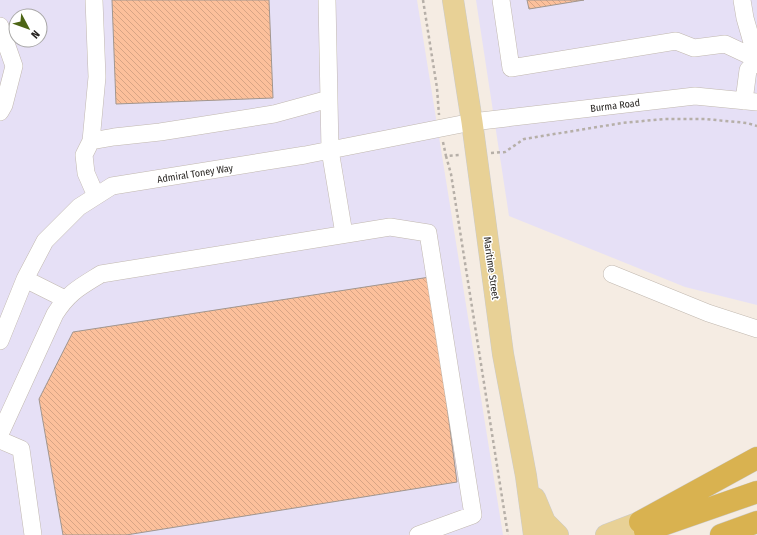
<svg xmlns="http://www.w3.org/2000/svg" width="757" height="535" font-family="'Fira Sans Condensed',sans-serif">
  <style>
    .industrial { fill: #e6e0f6; fill-rule: evenodd }
    .building { fill: url(#building-back-hatch); stroke: #a1968f }
    .lines { fill: none; stroke-linecap: round; stroke-linejoin: round }
    .minor-casing { stroke: #c1b8af; stroke-width: 18 }
    .major-casing { stroke: #cbcbca; stroke-width: 22 }
    .highway-casing { stroke: #cbcbca; stroke-width: 23 }
    .path { stroke: #b6afa8; stroke-width: 2.5; stroke-dasharray: 3 3; stroke-linecap: butt }
    .minor { stroke: #fff; stroke-width: 17 }
    .major { stroke: #e8d196; stroke-width: 21 }
    .highway { stroke: #d9b250; stroke-width: 22 }
    .labels { text-anchor: middle; stroke-width: 3; stroke-linejoin: round; paint-order: stroke }
    .street-label { font-size: 10px; fill: #282522; stroke: #fff }
  </style>
  <defs>
    <pattern id="building-back-hatch" width="6" height="6" patternUnits="userSpaceOnUse"><rect width="6" height="6" fill="#fcc09b"/><path d="M-1 5l2 2M0 0l6 6M5-1l2 2" fill="none" stroke="#d8a585"/></pattern>
  </defs>
  <rect width="100%" height="100%" fill="#f5ece3"/>
  <path class="industrial" d="M 0,0 L 417,0 L 503,535 L 0,535 ZM 16,16 L 40,16 L 40,40 L 16,40 Z
    M 476,0 L 757,0 L 757,305 L 685,287 L 509,216 Z"/>
  <path class="building" d="M 112,0 L 269,0 L 273,98 L 116,104 Z
    M 527,0 L 584,0 L 529,9 Z
    M 430,277 L 457,482 L 126,535 L 63,535 L 39,399 L 73,332 Z"/>
  <g class="lines">
    <g class="minor-casing">
      <path id="minor" d="M 327,0 L 330,150 L 344,234
        M 501,0 L 511,68 L 676,41 L 694,48 L 725,44 L 757,59
        M 742,0 L 745,18 L 757,60 L 748,70 L 744,101
        M 0,26 L 14,66 L 4,105 L 0,112
        M 91,141 L 97,77 L 94,0
        M 96,196 L 86,173 L 84,155 L 91,141 L 114,137 L 160,132 L 274,114 L 329,99
        M 612,274 L 708,313 L 757,329
        M 25,279 L 65,299
        M 0,341 L 25,279 L 45,241 L 79,207 L 112,186 L 305,155 L 472,122 L 695,96 L 757,102
        M 0,434 L 55,314 C 69,292 80,287 101,274 L 390,227 L 428,233 L 473,515 L 418,535
        M 0,440 L 21,449 L 33,535"/>
    </g>
    <g class="major-casing">
      <path id="major" d="M 453,0 L 472,122 L 503,354 L 526,476 L 534,535
        M 535,498 L 545,522 L 558,535
        M 606,535 L 640,522"/>
    </g>
    <g class="highway-casing">
      <path id="highway" d="M 640,522 L 757,458
        M 645,531 L 757,492
        M 721,535 L 757,522"/>
    </g>
    <path class="path" d="M 423,0 L 437,88 L 439,115
      M 443,142 L 446,156 L 460,155
      M 491,153 L 505,152 L 524,139 L 622,123 L 664,119 L 705,119 L 747,123 L 757,126
      M 446,156 L 451,174 L 508,535"/>
    <use href="#minor" class="minor"/>
    <use href="#major" class="major"/>
    <use href="#highway" class="highway"/>
  </g>
  <g class="labels">
    <g class="street-label">
      <text transform="translate(615 105) rotate(-7)" y="4">Burma Road</text>
      <text transform="translate(195 173) rotate(-9)" y="4">Admiral Toney Way</text>
      <text transform="translate(492 268) rotate(82)" y="4">Maritime Street</text>
    </g>
  </g>
  <g transform="translate(28 28) rotate(131)"><circle r="19" fill="#ffffff" stroke="#a9a8a7"/>
  <path d="M0-3L7 15L0 10L-7 15Z" fill="#4d6515"/>
  <text y="-6" font-size="11" font-weight="bold" text-anchor="middle" fill="#282522">N</text>
  </g>
</svg>
